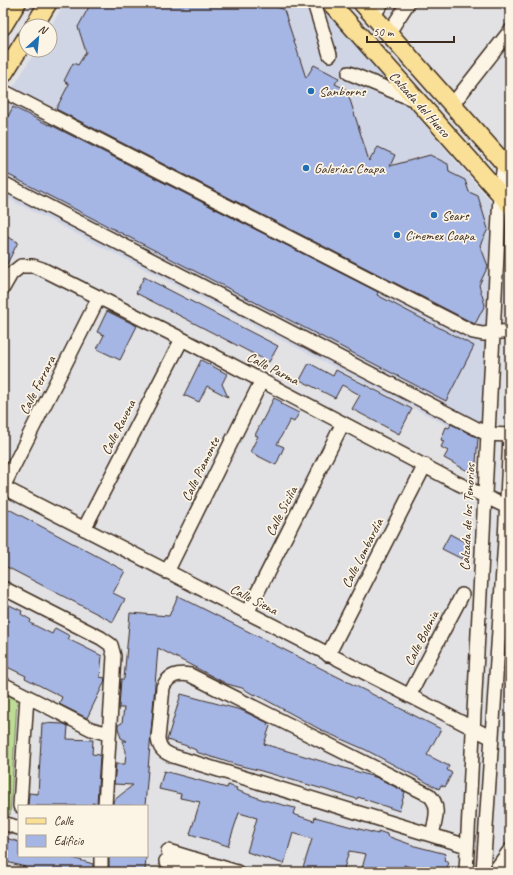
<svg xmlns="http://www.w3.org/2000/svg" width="513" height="875" font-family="Caveat,sans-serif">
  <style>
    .built { fill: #d0d5e5 }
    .green { fill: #bddd96; stroke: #7c845a }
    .building { fill: #a5b6e5; stroke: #3b2a1e }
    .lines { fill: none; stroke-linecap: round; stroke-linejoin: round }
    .minor-casing { stroke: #3b2a1e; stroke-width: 16 }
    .major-casing { stroke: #3b2a1e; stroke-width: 20 }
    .minor { stroke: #fcf5e5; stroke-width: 13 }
    .major { stroke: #fadf96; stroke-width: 17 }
    .poi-dot { fill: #1f6fb2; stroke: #fcf5e5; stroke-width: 1.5 }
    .labels { text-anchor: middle; stroke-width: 3.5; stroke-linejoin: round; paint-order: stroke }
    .poi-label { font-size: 14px; fill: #3b2a1e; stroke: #fcf5e5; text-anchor: start }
    .street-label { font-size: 14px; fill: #3b2a1e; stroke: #fcf5e5 }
  </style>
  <rect width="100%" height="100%" fill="#e2e2e5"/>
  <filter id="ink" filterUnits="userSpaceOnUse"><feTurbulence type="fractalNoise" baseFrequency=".025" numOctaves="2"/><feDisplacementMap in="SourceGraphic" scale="8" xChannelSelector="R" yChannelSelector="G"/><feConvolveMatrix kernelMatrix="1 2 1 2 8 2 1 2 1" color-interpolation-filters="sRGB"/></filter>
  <g filter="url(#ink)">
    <path class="built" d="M 65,3 L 320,3 L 491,202 L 481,443 L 3,196 L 3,104 L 36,50 L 50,50 L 50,27 Z"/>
    <path class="green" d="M 3,693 L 17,700 L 10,815 L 3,813 Z"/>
    <path class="building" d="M 91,3 L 270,3 L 284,10 L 306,78 L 314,65 L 339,78 L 335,84 L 347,90 L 369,161 L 378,147 L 395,155 L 390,166 L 430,155 L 448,164 L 449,172 L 465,180 L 469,192 L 478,196 L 488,229 L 480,245 L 488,266 L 479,285 L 485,305 L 475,324 L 56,109 L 69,84 L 64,81 L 73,63 L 78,65 L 86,52 L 78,27 Z
      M 13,107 L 49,125 L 49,124 L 378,292 L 377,295 L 474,346 L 446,401 L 3,172 L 3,126 Z
      M 3,235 L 18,242 L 3,272 Z
      M 144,277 L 278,346 L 269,362 L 136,293 Z
      M 107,311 L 137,326 L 120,360 L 97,349 L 104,335 L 97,332 Z
      M 201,360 L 227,374 L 222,384 L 228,397 L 207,386 L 199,402 L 184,395 Z
      M 309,363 L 333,376 L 336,370 L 412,409 L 399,434 L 352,409 L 360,395 L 342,385 L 335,398 L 300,380 Z
      M 274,398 L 282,402 L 281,404 L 299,413 L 294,422 L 290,420 L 277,444 L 284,447 L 276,465 L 250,452 L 258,436 L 255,435 Z
      M 451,424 L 478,438 L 475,475 L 444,458 L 448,451 L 441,447 L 444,441 L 441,440 L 446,427 L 449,428 Z
      M 3,506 L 125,571 L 113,593 L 125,599 L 113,622 L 3,565 Z
      M 450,534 L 470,545 L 462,559 L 442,549 Z
      M 178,596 L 441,729 L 427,755 L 449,766 L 447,770 L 452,773 L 445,787 L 441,785 L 439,789 L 366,750 L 325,732 L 255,694 L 254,695 L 242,688 L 227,684 L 158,648 L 145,806 L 113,806 L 113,801 L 133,785 L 114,784 L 116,764 L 125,764 L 126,751 L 122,741 L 127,741 L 121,738 L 118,728 L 118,725 L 122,723 L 124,708 L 119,708 L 121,679 L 124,679 L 130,613 L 169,616 Z
      M 3,602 L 22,611 L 21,614 L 31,620 L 30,623 L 52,634 L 55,628 L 70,636 L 68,639 L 102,656 L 100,677 L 105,678 L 104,683 L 87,718 L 59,704 L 62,697 L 25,678 L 26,676 L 3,665 Z
      M 181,694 L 241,710 L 268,723 L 267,725 L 270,726 L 264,744 L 378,778 L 405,792 L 399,811 L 358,797 L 357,799 L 258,770 L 237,765 L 196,752 L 196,750 L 184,745 L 167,740 Z
      M 42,723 L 64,724 L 68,726 L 67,739 L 93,740 L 92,754 L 100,755 L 97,804 L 92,803 L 92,806 L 28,806 L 29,793 L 38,794 Z
      M 164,771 L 227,788 L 228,785 L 237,788 L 236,790 L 264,800 L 295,808 L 293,814 L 314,821 L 315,817 L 378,834 L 378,831 L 387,834 L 387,836 L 415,846 L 446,854 L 444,860 L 449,862 L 446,872 L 436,872 L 417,866 L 416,869 L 404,865 L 402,872 L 361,872 L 366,854 L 349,851 L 343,872 L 315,872 L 303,868 L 312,839 L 293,833 L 284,864 L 247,852 L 257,818 L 239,813 L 228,846 L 190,834 L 200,802 L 180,798 L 181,794 L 159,789 Z
      M 3,837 L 19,842 L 19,856 L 66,856 L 93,864 L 93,872 L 24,872 L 25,867 L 3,861 Z
      M 109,856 L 146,856 L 145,872 L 109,872 Z"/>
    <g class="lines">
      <g class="minor-casing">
        <path id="minor" d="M 314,3 L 330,55
          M 373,16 L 382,3
          M 388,34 L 408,3
          M 349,73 L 417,101
          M 3,91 L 473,332 L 483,334 L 510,331
          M 452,105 L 510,31
          M 3,183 L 487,434 L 510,435
          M 3,288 L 11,274 L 21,266 L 33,266 L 42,269 L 182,339 L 457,483 L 507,507
          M 99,297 L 3,487 L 492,738
          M 84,529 L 182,339
          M 167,572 L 262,380
          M 3,588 L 101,638 L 111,645 L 114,656 L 105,806
          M 247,613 L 343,423
          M 328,655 L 425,465
          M 3,684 L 91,729 L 109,734
          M 409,696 L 462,595
          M 20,806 L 27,696
          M 3,823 L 19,828
          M 432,835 C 435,821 441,806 429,795 L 190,675 C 177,673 169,675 163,687 L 158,739 C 160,750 164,752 173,756 L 467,846
          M 168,851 L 237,872
          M 166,861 L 202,872
          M 101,872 L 101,856
          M 466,872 L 500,195 L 504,163 L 509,159
          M 483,872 L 505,540 L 510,436
          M 494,872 L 510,850"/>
      </g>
      <g class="major-casing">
        <path id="major" d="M 331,3 L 510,205
          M 362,3 L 510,170
          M 3,26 L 17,3
          M 34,26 L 48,3
          M 3,75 L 26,38"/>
      </g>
      <use href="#minor" class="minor"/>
      <use href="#major" class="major"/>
    </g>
  </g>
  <g class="poi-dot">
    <circle cx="311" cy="91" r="4"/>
    <circle cx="306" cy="168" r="4"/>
    <circle cx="434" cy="215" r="4"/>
    <circle cx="397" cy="235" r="4"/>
  </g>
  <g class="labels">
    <g class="poi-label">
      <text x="319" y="96">Sanborns</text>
      <text x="314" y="173">Galerías Coapa</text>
      <text x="442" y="220">Sears</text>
      <text x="405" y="240">Cinemex Coapa</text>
    </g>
    <g class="street-label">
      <text transform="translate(420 104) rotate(48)" y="5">Calzada del Hueso</text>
      <text transform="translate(273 368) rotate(27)" y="5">Calle Parma</text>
      <text transform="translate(37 385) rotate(-63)" y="5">Calle Ferrara</text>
      <text transform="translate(118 427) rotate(-63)" y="5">Calle Ravena</text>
      <text transform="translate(200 469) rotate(-64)" y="5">Calle Piamonte</text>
      <text transform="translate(281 511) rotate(-63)" y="5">Calle Sicilia</text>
      <text transform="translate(467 517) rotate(-87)" y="5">Calzada de los Tenorios</text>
      <text transform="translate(362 553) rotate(-63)" y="5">Calle Lombardía</text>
      <text transform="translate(254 599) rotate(27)" y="5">Calle Siena</text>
      <text transform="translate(421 638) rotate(-63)" y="5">Calle Bolonia</text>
    </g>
  </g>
  <rect width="513" height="875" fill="none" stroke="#fcf5e5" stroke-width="16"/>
  <rect x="8" y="8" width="497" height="859" fill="none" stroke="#3b2a1e" stroke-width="1.5" filter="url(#ink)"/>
  <rect x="18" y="805" width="130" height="52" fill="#fcf5e5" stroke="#afa495"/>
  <rect x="26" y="818" width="20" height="6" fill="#fadf96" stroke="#afa495"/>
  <text x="54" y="825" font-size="12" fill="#3b2a1e">Calle</text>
  <rect x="26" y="835" width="20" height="12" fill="#a5b6e5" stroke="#afa495"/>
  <text x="54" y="845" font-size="12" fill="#3b2a1e">Edificio</text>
  <g transform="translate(38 38) rotate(27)"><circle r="19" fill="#fcf5e5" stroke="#afa495"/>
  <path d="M0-3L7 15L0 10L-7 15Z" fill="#1f6fb2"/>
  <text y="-6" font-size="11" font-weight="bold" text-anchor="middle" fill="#3b2a1e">N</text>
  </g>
  <path d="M367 36v6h87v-6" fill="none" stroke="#3b2a1e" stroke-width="2"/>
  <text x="373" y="36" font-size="12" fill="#3b2a1e" stroke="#fcf5e5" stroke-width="3" paint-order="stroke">50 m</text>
</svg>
